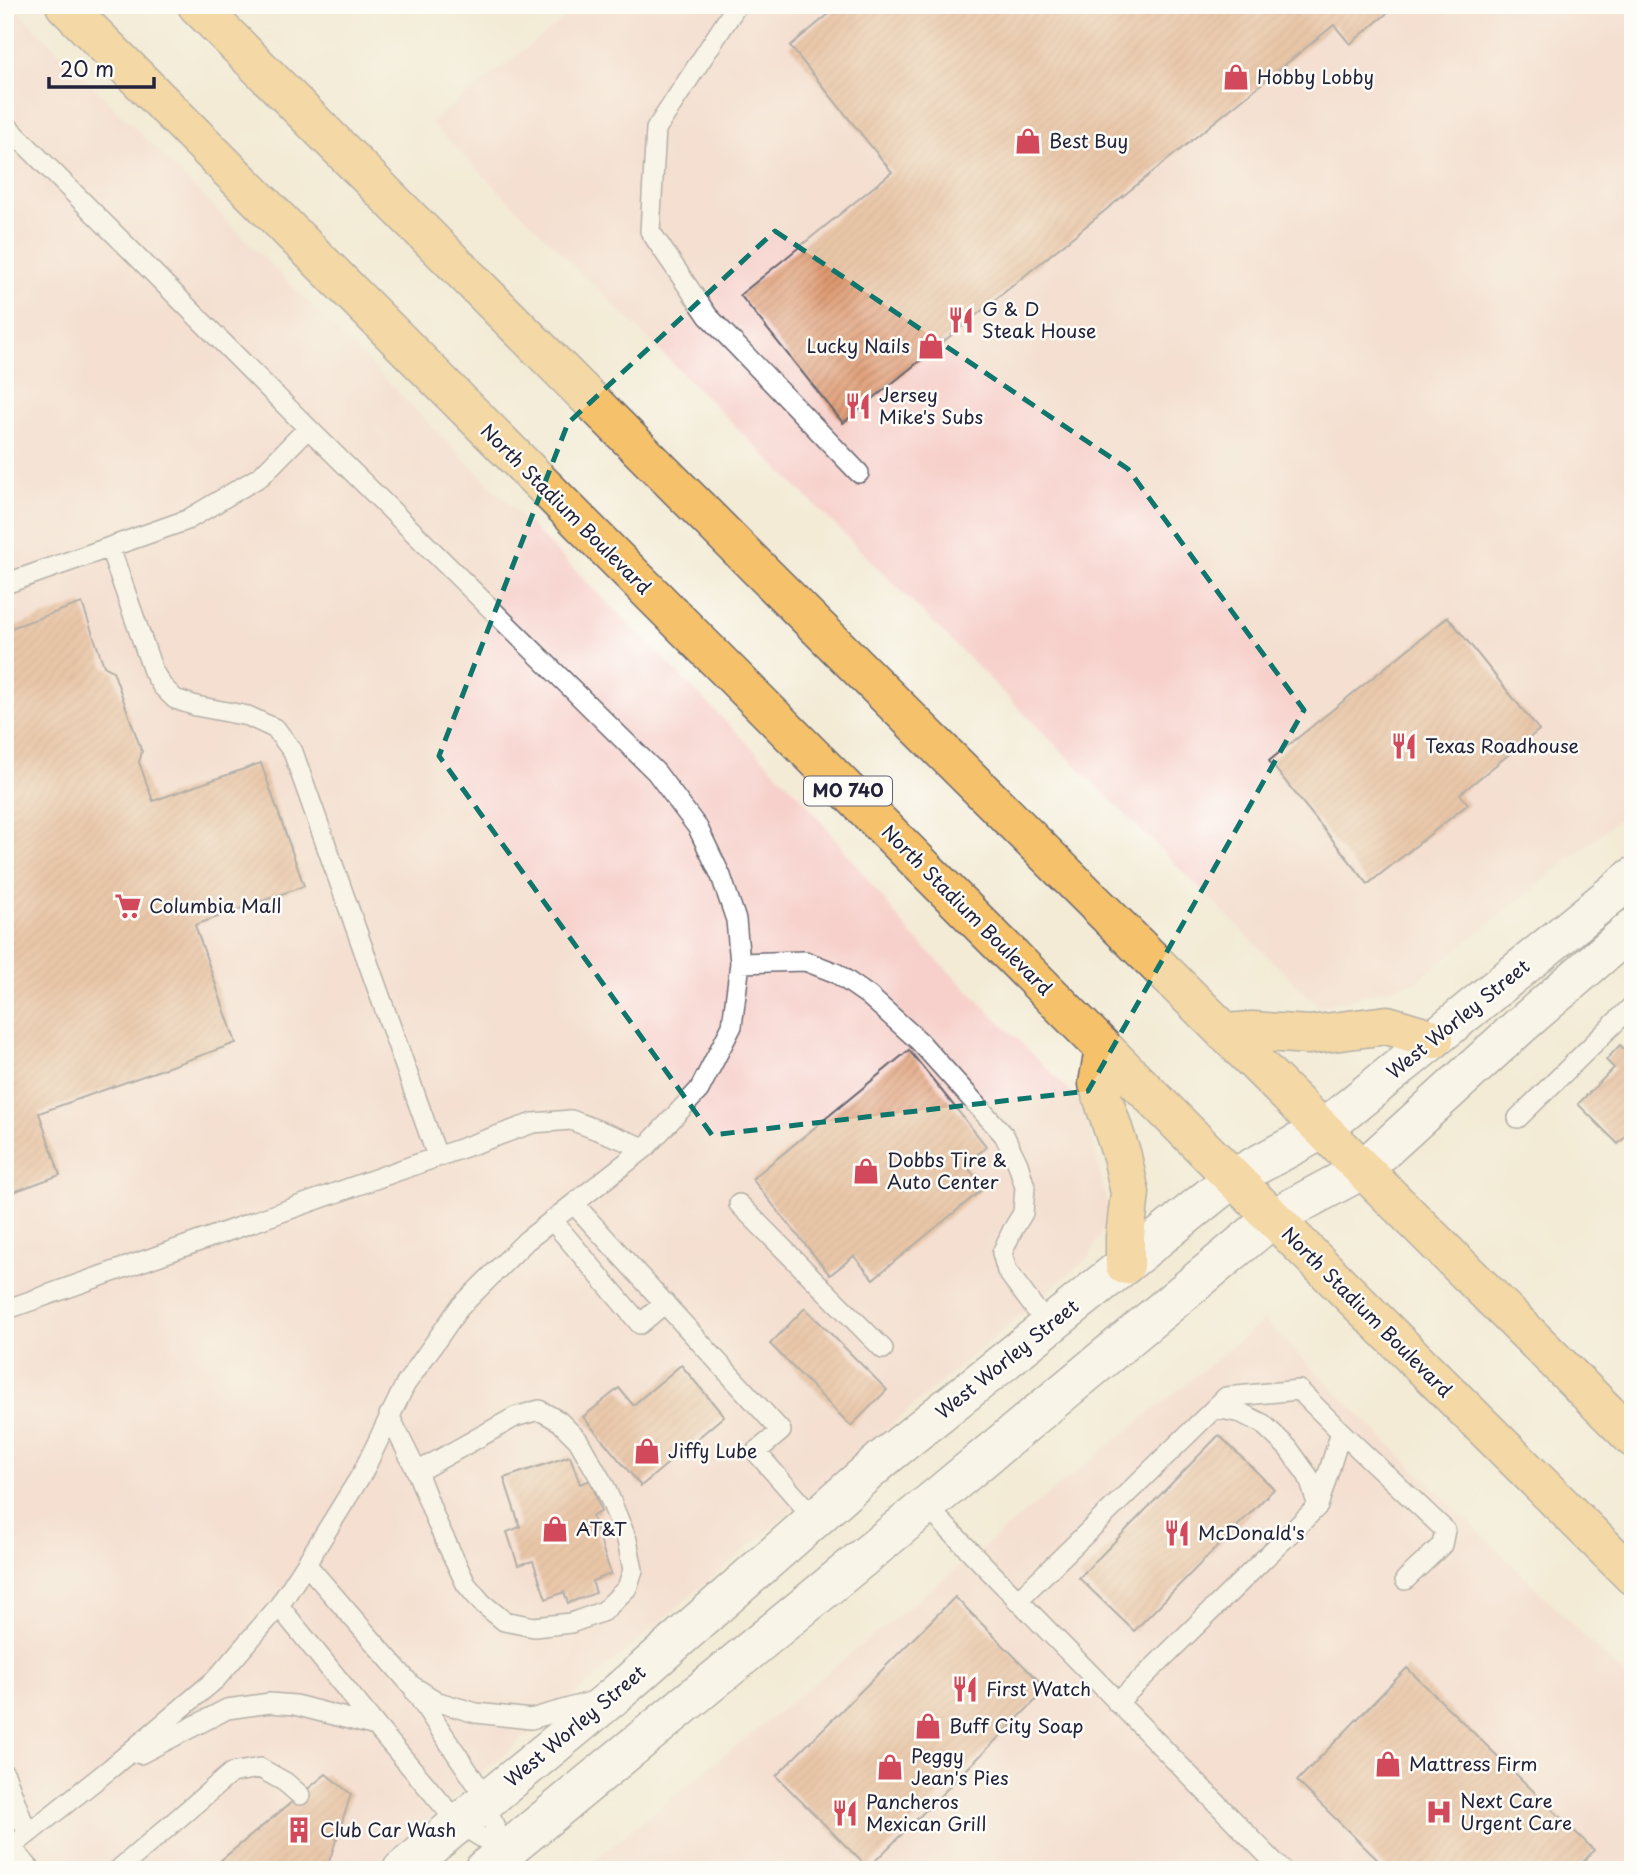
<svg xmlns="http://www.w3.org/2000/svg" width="1638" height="1875" font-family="'Playpen Sans',sans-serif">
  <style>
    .built { fill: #f7d0cb }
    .building { fill: url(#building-hatch) }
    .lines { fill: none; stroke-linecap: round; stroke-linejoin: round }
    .service-casing { stroke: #6b6871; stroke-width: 22 }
    .tertiary-casing { stroke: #6b6871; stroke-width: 41 }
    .primary-casing { stroke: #6b6871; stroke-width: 41 }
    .service { stroke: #fff; stroke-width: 19 }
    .tertiary { stroke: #fff; stroke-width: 38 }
    .primary { stroke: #f5c16b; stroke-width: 38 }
    .marked { fill: none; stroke: #0f766e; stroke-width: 5; stroke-dasharray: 14 9; stroke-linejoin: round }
    .labels { text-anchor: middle; stroke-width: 5; stroke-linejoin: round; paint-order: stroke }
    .shield { fill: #fdfcf7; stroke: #646373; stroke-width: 2 }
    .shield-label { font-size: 18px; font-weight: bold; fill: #22223b }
    .poi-label { font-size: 19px; fill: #22223b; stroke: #fdfcf7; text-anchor: start }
    .street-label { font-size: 19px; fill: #22223b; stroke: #fdfcf7 }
  </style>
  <defs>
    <pattern id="building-hatch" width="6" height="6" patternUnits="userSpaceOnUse" patternTransform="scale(1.75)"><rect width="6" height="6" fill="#df996f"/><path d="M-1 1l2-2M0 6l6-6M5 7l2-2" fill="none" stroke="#b47c5c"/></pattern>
  </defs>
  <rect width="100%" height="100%" fill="#fdfcf7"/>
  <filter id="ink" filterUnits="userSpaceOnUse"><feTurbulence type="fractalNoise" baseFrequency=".0143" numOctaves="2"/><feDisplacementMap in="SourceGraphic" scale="14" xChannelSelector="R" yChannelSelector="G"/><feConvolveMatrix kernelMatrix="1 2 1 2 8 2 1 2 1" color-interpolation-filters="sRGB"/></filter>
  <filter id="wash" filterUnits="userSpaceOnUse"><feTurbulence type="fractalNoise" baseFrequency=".00686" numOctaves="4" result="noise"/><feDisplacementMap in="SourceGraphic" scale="28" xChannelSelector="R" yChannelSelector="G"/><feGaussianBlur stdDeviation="1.57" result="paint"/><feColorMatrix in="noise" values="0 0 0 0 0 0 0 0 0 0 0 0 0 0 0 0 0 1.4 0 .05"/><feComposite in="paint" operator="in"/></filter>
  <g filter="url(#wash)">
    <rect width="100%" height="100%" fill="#f3ebd6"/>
    <path class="built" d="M 5,5 L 12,5 L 805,801 L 911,934 L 1083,1104 L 1110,1216 L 1090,1256 L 405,1839 L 370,1870 L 5,1870 Z
      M 582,5 L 1633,5 L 1633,808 L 1417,981 L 1319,1007 L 431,123 Z
      M 1264,1321 L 1633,1684 L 1633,1870 L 582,1870 Z"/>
    <g id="blocks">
      <path class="building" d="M 840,5 L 1397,5 L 1350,44 L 1334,25 L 843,423 L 740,295 L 892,172 L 790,46 Z
        M 82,603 L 104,666 L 113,671 L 142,752 L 139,762 L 153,801 L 261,763 L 304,886 L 195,925 L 236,1043 L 39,1113 L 60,1175 L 5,1195 L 5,630 Z
        M 1448,617 L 1539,730 L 1460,794 L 1468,804 L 1368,884 L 1269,761 Z
        M 1620,1045 L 1628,1053 L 1633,1048 L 1633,1129 L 1618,1144 L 1578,1104 L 1614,1068 L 1606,1060 Z
        M 909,1050 L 987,1147 L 965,1164 L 984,1188 L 873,1279 L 854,1256 L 830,1275 L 752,1179 Z
        M 805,1308 L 887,1390 L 851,1426 L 770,1344 Z
        M 681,1365 L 724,1416 L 641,1486 L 583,1417 L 619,1388 L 633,1405 Z
        M 1219,1435 L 1274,1489 L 1134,1631 L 1079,1578 Z
        M 570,1456 L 580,1484 L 591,1480 L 601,1512 L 592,1516 L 611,1574 L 592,1581 L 596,1593 L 568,1603 L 564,1592 L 546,1599 L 533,1561 L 518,1565 L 507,1532 L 520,1527 L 504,1478 Z
        M 955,1597 L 1047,1689 L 868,1868 L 776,1776 Z
        M 1407,1668 L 1594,1850 L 1576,1870 L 1388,1870 L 1297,1781 Z
        M 326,1774 L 351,1794 L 328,1865 L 322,1870 L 209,1870 Z"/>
    </g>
  </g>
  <g filter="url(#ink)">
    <use href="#blocks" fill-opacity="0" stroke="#6b6871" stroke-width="2"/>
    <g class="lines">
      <g class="service-casing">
        <path id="service" d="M 737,5 L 656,129 L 650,231 L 708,316 L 859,473
          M 5,124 L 308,428 L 656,772 L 698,828 L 721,876 L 736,920 L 740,963 L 732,1026 L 699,1090 L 645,1148 L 526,1241 L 459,1308 L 405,1385 L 363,1472 L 306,1564 L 279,1606 L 216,1679 L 111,1768 L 5,1852
          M 110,548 L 153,671 L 162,686 L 175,699 L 196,706 L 248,716 L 276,729 L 293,752 L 437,1156
          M 5,584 L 187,520 L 261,476 L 308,428
          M 740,963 L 805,961 L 836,973 L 869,996 L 919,1041 L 1004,1135 L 1018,1164 L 1025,1187 L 1023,1213 L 1012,1231 L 1002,1253 L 1007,1271 L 1048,1326
          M 1518,1118 L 1633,1005
          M 574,1204 L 781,1431 L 756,1452 L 815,1519
          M 739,1204 L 883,1349
          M 552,1220 L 640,1324 L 665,1303
          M 5,1310 L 533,1123 L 571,1120 L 645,1148
          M 1216,1408 L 1241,1413 L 1263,1424 L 1288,1448 L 1308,1476 L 1318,1506
          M 389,1415 L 417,1472 L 437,1523 L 466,1584 L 482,1603 L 504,1621 L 534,1627 L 571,1623 L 604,1611 L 627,1588 L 633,1570 L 627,1540 L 605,1487 L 578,1440 L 559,1421 L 539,1410 L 515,1417 L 417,1472
          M 1341,1432 L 1445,1530 L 1442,1545 L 1405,1580
          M 926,1506 L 1282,1870
          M 306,1564 L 411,1685 L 438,1702 L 476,1713 L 531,1719 L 594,1701
          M 1017,1601 L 1226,1397 L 1299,1390 L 1341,1432 L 1318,1506 L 1117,1703
          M 279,1606 L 376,1726 L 458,1823 L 505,1852 L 521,1870
          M 415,1692 L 478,1786 L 505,1852
          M 140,1754 L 227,1709 L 270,1703 L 295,1705 L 376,1726
          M 5,1774 L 27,1833
          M 11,1847 L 31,1870
          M 118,1870 L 231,1773 L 260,1768 L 285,1782 L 300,1795"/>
      </g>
      <g class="tertiary-casing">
        <path id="tertiary" d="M 402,1870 L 615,1695 L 884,1458 L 1233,1178 L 1322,1130 L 1633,877
          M 483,1870 L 926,1506 L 1273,1218 L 1362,1170 L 1520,1026 L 1633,928"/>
      </g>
      <g class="primary-casing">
        <path id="primary" d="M 65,5 L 1233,1178 L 1633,1576
          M 197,5 L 759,569 L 1633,1438
          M 1225,1033 L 1252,1031 L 1309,1035 L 1387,1025 L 1434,1039
          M 1104,1049 L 1098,1084 L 1122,1156 L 1130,1193 L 1125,1237 L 1125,1265"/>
      </g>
      <use href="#service" class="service"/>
      <use href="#tertiary" class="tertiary"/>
      <use href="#primary" class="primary"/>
    </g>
  </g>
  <path d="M0 0H1638V1875H0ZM 775,231 L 1128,469 L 1304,710 L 1088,1091 L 712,1135 L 439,756 L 568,423 Z" fill="#f3ebd6" fill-opacity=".55" fill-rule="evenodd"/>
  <path class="marked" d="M 775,231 L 1128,469 L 1304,710 L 1088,1091 L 712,1135 L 439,756 L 568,423 Z"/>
  <defs>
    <g id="shop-bare" transform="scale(2.1)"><path d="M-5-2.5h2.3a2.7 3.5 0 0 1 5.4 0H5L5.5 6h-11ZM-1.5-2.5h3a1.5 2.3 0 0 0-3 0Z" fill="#d1495b" stroke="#fdfcf7" stroke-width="2.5" paint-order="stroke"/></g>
    <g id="restaurant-bare" transform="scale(2.1)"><path d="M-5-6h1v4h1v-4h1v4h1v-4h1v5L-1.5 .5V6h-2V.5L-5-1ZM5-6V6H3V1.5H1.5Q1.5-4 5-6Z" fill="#d1495b" stroke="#fdfcf7" stroke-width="2.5" paint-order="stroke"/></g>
    <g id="supermarket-bare" transform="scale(2.1)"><path d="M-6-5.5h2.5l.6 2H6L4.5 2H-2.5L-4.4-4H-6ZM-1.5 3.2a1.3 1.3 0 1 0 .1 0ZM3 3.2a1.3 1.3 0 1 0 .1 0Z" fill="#d1495b" stroke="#fdfcf7" stroke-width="2.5" paint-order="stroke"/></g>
    <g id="hospital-bare" transform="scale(2.1)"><path d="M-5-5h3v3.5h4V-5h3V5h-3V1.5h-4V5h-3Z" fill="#d1495b" stroke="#fdfcf7" stroke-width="2.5" paint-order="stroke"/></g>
    <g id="building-bare" transform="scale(2.1)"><path d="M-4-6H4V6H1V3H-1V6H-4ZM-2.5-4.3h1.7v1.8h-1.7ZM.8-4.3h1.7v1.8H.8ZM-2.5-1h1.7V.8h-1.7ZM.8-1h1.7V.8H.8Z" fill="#d1495b" stroke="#fdfcf7" stroke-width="2.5" paint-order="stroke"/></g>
  </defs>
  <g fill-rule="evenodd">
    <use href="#shop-bare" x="1236" y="77"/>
    <use href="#shop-bare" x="1028" y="141"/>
    <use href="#restaurant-bare" x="961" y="320"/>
    <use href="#shop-bare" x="931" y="346"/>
    <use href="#restaurant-bare" x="858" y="406"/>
    <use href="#restaurant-bare" x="1404" y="746"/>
    <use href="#supermarket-bare" x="128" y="906"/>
    <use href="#shop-bare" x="866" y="1171"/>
    <use href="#shop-bare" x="647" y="1451"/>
    <use href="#shop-bare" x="555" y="1529"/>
    <use href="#restaurant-bare" x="1177" y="1533"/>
    <use href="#restaurant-bare" x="965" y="1689"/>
    <use href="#shop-bare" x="928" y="1726"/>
    <use href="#shop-bare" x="1388" y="1764"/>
    <use href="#shop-bare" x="890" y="1767"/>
    <use href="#hospital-bare" x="1439" y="1812"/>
    <use href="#restaurant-bare" x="845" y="1813"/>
    <use href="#building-bare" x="299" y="1830"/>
  </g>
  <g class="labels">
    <rect class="shield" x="804" y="776.5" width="88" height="29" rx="5"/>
    <g class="shield-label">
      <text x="848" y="797">MO 740</text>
    </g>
    <g class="poi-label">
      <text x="1257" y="84">Hobby Lobby</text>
      <text x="1049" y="148">Best Buy</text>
      <text x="982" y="316">G &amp; D<tspan x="982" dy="22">Steak House</tspan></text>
      <text x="910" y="353" text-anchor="end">Lucky Nails</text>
      <text x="879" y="402">Jersey<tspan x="879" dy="22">Mike's Subs</tspan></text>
      <text x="1425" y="753">Texas Roadhouse</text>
      <text x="149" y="913">Columbia Mall</text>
      <text x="887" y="1167">Dobbs Tire &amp;<tspan x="887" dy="22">Auto Center</tspan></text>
      <text x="668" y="1458">Jiffy Lube</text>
      <text x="576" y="1536">AT&amp;T</text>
      <text x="1198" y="1540">McDonald's</text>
      <text x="986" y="1696">First Watch</text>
      <text x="949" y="1733">Buff City Soap</text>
      <text x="911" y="1763">Peggy<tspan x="911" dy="22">Jean's Pies</tspan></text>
      <text x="1409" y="1771">Mattress Firm</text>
      <text x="1460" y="1808">Next Care<tspan x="1460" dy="22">Urgent Care</tspan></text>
      <text x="866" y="1809">Pancheros<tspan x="866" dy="22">Mexican Grill</tspan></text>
      <text x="320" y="1837">Club Car Wash</text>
    </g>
    <g class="street-label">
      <text transform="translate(566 509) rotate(45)" y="7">North Stadium Boulevard</text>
      <text transform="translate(967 910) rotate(45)" y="7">North Stadium Boulevard</text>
      <text transform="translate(1458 1019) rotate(-39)" y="7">West Worley Street</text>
      <text transform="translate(1367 1312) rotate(45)" y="7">North Stadium Boulevard</text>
      <text transform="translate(1007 1359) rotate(-39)" y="7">West Worley Street</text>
      <text transform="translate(575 1726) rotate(-40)" y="7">West Worley Street</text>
    </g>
  </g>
  <rect width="1638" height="1875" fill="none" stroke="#fdfcf7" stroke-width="28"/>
  <path d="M49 77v10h105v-10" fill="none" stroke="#22223b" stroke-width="3.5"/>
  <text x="60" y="77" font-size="21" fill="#22223b" stroke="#fdfcf7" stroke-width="5" paint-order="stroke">20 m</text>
</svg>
